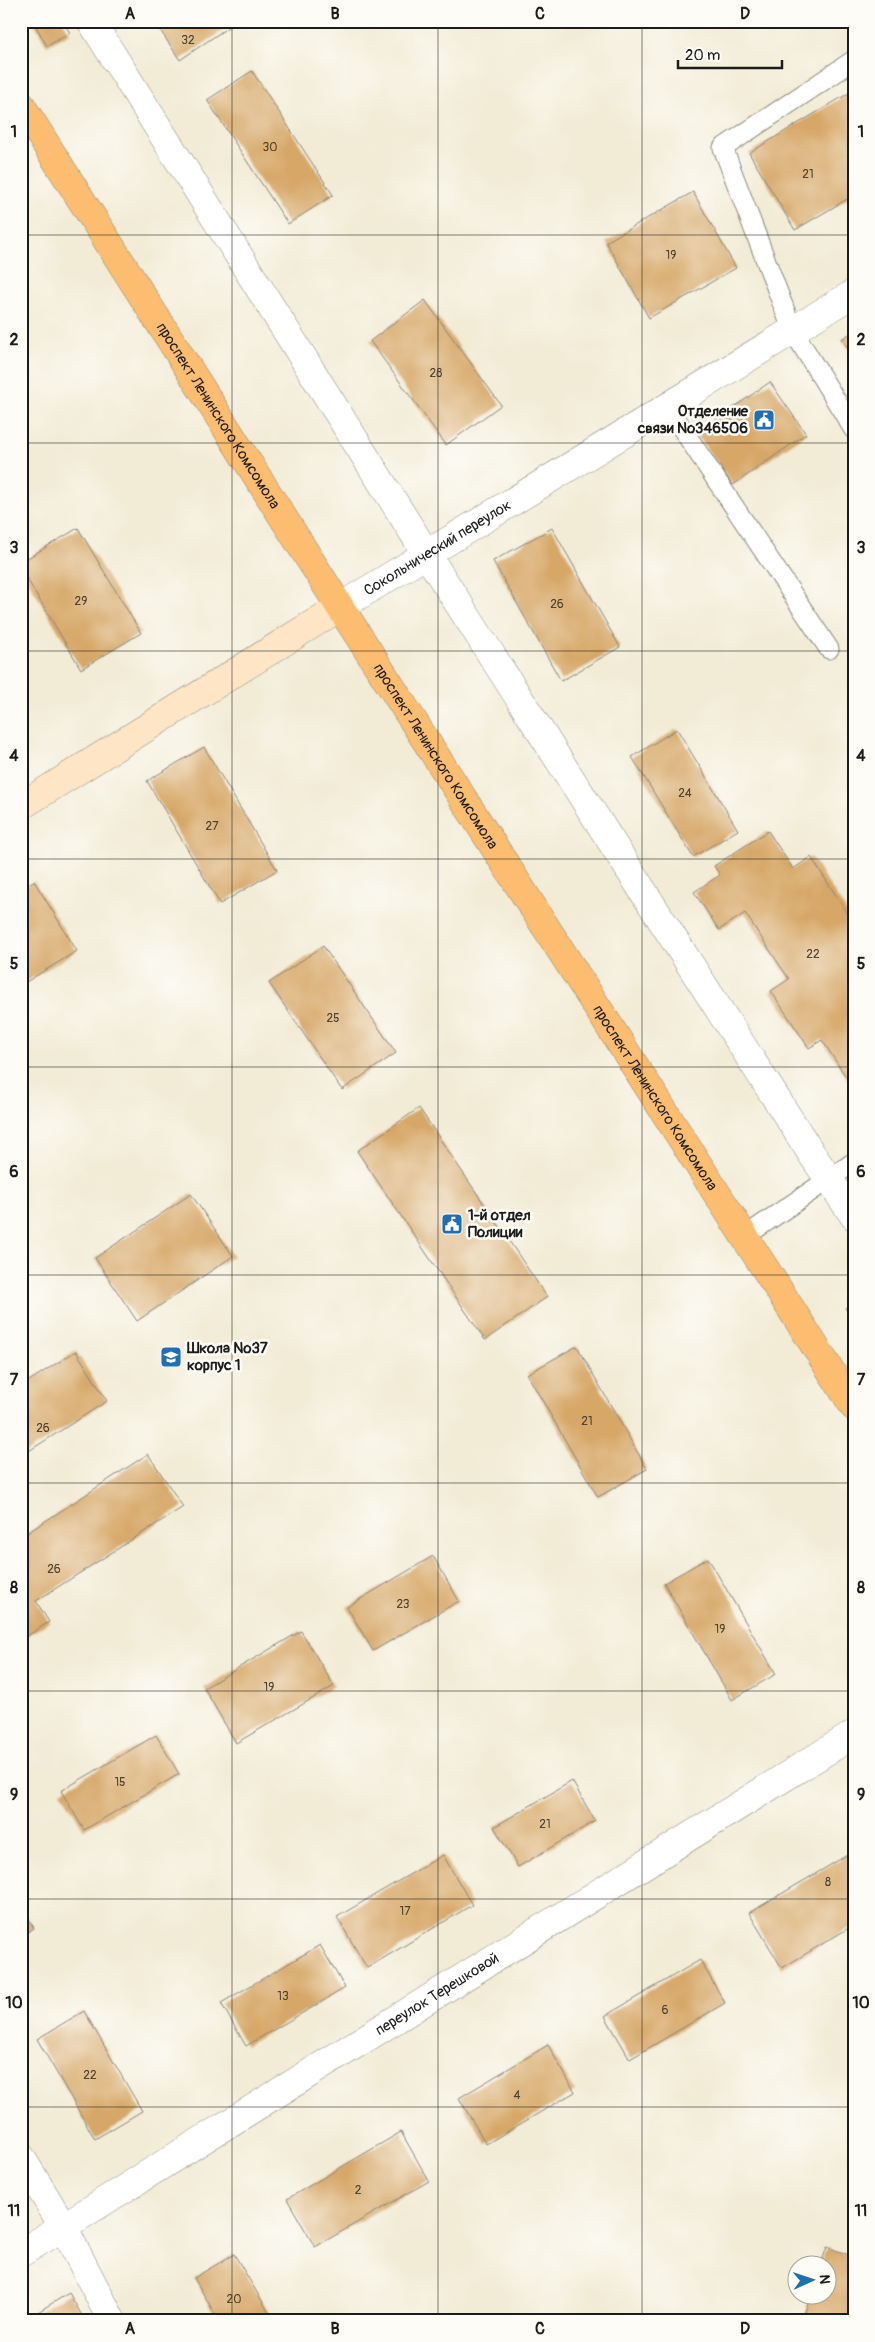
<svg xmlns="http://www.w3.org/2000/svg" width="875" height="2342" font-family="Pangolin,sans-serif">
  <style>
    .building { fill: #d7a767 }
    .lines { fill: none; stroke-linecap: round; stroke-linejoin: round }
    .lane-casing { stroke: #878478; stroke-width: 21 }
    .street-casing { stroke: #878478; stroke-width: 29 }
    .secondary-casing { stroke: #878478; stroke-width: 29 }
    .primary-casing { stroke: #878478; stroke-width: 29 }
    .lane { stroke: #fff; stroke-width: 19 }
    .street { stroke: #fff; stroke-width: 28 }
    .secondary { stroke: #fee5c5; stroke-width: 28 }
    .primary { stroke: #fcbd6f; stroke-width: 28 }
    .grid { fill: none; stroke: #1c1c1c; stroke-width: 1; stroke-opacity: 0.55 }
    .labels { text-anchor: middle; stroke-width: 5; stroke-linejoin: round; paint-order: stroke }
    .number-label { font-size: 12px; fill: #4b3f2f }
    .poi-label { font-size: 15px; font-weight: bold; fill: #1c1c1c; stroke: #fdfcf7; text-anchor: start }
    .street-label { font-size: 15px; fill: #1c1c1c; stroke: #fdfcf7 }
    .neatline { fill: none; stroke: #1c1c1c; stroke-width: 2 }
    .grid-label { font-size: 16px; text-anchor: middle; font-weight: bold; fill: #1c1c1c }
  </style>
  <rect width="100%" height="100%" fill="#fdfcf7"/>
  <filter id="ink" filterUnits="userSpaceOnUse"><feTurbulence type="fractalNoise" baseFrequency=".02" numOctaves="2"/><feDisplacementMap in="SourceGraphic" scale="10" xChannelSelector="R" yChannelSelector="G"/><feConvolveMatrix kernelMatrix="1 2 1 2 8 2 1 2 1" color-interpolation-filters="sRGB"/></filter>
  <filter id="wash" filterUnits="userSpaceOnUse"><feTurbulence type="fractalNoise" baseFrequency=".0096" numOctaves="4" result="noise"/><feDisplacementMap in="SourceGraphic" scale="20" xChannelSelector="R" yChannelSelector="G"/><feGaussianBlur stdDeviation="1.12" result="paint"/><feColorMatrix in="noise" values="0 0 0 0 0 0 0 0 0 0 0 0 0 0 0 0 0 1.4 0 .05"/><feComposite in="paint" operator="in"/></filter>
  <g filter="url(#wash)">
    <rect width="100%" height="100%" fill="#f2ebd5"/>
    <g id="blocks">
      <path class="building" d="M 33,21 L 63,21 L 70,33 L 47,46 Z
        M 154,21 L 237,21 L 180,60 Z
        M 252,71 L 333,195 L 288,224 L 207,100 Z
        M 854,90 L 854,195 L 795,230 L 749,153 Z
        M 693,192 L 736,268 L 649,318 L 606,242 Z
        M 425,300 L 501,405 L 446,445 L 370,341 Z
        M 854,331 L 854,357 L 842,339 Z
        M 770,382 L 806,434 L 733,485 L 696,434 Z
        M 78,528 L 141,633 L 81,669 L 21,569 L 21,562 Z
        M 552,528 L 620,647 L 561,681 L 493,561 Z
        M 677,729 L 738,830 L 693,857 L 632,757 Z
        M 204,747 L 277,870 L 220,904 L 147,781 Z
        M 768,831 L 793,869 L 811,857 L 854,923 L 854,1089 L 822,1040 L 809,1048 L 771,991 L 789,979 L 745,913 L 719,930 L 694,892 L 720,875 L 714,866 Z
        M 34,881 L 77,951 L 21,985 L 21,888 Z
        M 323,946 L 396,1053 L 342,1090 L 269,983 Z
        M 419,1108 L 547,1297 L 485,1340 L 357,1151 Z
        M 191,1194 L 233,1256 L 137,1321 L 95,1258 Z
        M 854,1303 L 854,1321 L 845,1308 Z
        M 577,1346 L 647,1469 L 598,1497 L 527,1374 Z
        M 76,1351 L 107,1401 L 21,1456 L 21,1386 Z
        M 148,1454 L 183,1507 L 36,1601 L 49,1622 L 21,1640 L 21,1537 Z
        M 433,1556 L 459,1601 L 373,1651 L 347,1607 Z
        M 708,1558 L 776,1674 L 732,1700 L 664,1583 Z
        M 301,1631 L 334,1686 L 236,1743 L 204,1688 Z
        M 156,1735 L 179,1774 L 84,1830 L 61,1791 Z
        M 572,1781 L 595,1821 L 518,1867 L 494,1827 Z
        M 854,1851 L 854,1925 L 782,1968 L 749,1913 Z
        M 443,1855 L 472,1905 L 367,1968 L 337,1917 Z
        M 21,1907 L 34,1928 L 21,1936 Z
        M 320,1945 L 345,1988 L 246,2046 L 221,2003 Z
        M 700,1960 L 725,2003 L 630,2059 L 605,2016 Z
        M 84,2011 L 142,2111 L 95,2139 L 37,2039 Z
        M 548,2045 L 575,2092 L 486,2144 L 459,2098 Z
        M 401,2132 L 429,2181 L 315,2247 L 287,2199 Z
        M 827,2247 L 854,2257 L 854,2312 L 851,2321 L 802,2321 L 811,2294 L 828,2294 L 828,2264 L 821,2264 Z
        M 234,2254 L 274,2321 L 219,2321 L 194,2278 Z
        M 69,2293 L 85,2321 L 23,2321 Z"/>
    </g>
  </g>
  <g filter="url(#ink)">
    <use href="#blocks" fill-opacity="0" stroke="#878478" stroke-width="1"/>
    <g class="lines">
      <g class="lane-casing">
        <path id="lane" d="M 854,60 L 723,148 L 792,329 L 854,430
          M 667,406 L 829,649
          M 744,1237 L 854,1162"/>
      </g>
      <g class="street-casing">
        <g id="street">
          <path d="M 91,21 L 426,553 L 813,1156 L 854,1216"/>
          <path id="s1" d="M 340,607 L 854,293"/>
          <path d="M 21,2157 L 63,2226 L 112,2321"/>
          <path id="s2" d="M 21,2253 L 854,1734"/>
        </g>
      </g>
      <g class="secondary-casing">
        <path id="secondary" d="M 21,806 L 340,607"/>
      </g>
      <g class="primary-casing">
        <g id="primary">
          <path id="s3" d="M 21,105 L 340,607 L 854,1407"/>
        </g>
      </g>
      <use href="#lane" class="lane"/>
      <use href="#street" class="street"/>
      <use href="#secondary" class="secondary"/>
      <use href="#primary" class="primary"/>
    </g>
  </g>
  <path class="grid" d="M 232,21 L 232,2321M 438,21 L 438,2321M 642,21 L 642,2321M 21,235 L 854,235M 21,443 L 854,443M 21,651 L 854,651M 21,859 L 854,859M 21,1067 L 854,1067M 21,1275 L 854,1275M 21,1483 L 854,1483M 21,1691 L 854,1691M 21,1899 L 854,1899M 21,2107 L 854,2107"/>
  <defs>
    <g id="civic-square" transform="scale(1.125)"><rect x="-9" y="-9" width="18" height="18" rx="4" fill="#1f6fb2" stroke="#fdfcf7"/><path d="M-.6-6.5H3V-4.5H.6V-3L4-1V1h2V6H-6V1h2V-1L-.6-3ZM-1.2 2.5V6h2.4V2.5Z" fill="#fff"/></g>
    <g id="school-square" transform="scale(1.125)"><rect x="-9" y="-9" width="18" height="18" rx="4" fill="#1f6fb2" stroke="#fdfcf7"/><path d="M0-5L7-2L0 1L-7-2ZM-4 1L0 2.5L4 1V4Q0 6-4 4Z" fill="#fff"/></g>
  </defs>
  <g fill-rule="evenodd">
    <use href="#civic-square" x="764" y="420"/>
    <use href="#civic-square" x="452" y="1224"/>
    <use href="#school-square" x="171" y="1357"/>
  </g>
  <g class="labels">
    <g class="number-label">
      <text x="188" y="44">32</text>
      <text x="270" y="151">30</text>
      <text x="808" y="178">21</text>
      <text x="671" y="259">19</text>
      <text x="436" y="377">28</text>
      <text x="81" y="605">29</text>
      <text x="557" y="608">26</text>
      <text x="685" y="797">24</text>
      <text x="212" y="830">27</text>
      <text x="813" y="958">22</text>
      <text x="333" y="1022">25</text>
      <text x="587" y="1425">21</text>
      <text x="43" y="1432">26</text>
      <text x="54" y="1573">26</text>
      <text x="403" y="1608">23</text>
      <text x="720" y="1633">19</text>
      <text x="269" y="1691">19</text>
      <text x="120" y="1786">15</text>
      <text x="545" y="1828">21</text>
      <text x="828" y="1886">8</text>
      <text x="405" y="1915">17</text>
      <text x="283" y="2000">13</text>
      <text x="665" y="2014">6</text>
      <text x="90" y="2079">22</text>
      <text x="517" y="2099">4</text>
      <text x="358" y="2194">2</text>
      <text x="234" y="2303">20</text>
    </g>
    <g class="poi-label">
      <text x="748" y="416" text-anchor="end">Отделение<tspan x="748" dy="17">связи №346506</tspan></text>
      <text x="468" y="1220">1-й отдел<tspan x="468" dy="17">Полиции</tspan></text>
      <text x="187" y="1353">Школа №37<tspan x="187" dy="17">корпус 1</tspan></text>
    </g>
    <g class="street-label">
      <text dy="5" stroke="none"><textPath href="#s3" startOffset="368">проспект Ленинского Комсомола</textPath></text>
      <text dy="5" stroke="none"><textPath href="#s1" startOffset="114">Сокольнический переулок</textPath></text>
      <text dy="5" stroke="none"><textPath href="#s3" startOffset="772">проспект Ленинского Комсомола</textPath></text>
      <text dy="5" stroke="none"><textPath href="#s3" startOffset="1178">проспект Ленинского Комсомола</textPath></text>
      <text dy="5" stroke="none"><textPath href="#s2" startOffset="490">переулок Терешковой</textPath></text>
    </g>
  </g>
  <rect width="875" height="2342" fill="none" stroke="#fdfcf7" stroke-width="55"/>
  <g transform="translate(812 2280) rotate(87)"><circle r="24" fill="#fdfcf7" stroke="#a3a29f"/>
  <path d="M0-4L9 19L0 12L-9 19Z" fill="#1f6fb2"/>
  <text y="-8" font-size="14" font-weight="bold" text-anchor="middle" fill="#1c1c1c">N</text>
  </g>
  <path d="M678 60v8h104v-8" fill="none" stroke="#1c1c1c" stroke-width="2.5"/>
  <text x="685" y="60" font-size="15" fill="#1c1c1c" stroke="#fdfcf7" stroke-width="4" paint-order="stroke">20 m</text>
  <rect x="28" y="28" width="820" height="2286" class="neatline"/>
  <g class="grid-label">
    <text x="130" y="19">A</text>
    <text x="335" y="19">B</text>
    <text x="540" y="19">C</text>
    <text x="745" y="19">D</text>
    <text x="14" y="137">1</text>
    <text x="861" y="137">1</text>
    <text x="14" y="345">2</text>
    <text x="861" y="345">2</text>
    <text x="14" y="553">3</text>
    <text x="861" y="553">3</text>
    <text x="14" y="761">4</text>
    <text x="861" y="761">4</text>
    <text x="14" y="969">5</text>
    <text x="861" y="969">5</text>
    <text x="14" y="1177">6</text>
    <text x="861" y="1177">6</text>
    <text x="14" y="1385">7</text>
    <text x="861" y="1385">7</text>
    <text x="14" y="1593">8</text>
    <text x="861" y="1593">8</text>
    <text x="14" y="1800">9</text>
    <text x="861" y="1800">9</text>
    <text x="14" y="2008">10</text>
    <text x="861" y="2008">10</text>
    <text x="14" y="2216">11</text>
    <text x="861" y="2216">11</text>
    <text x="130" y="2334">A</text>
    <text x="335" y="2334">B</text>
    <text x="540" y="2334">C</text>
    <text x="745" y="2334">D</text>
  </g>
</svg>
